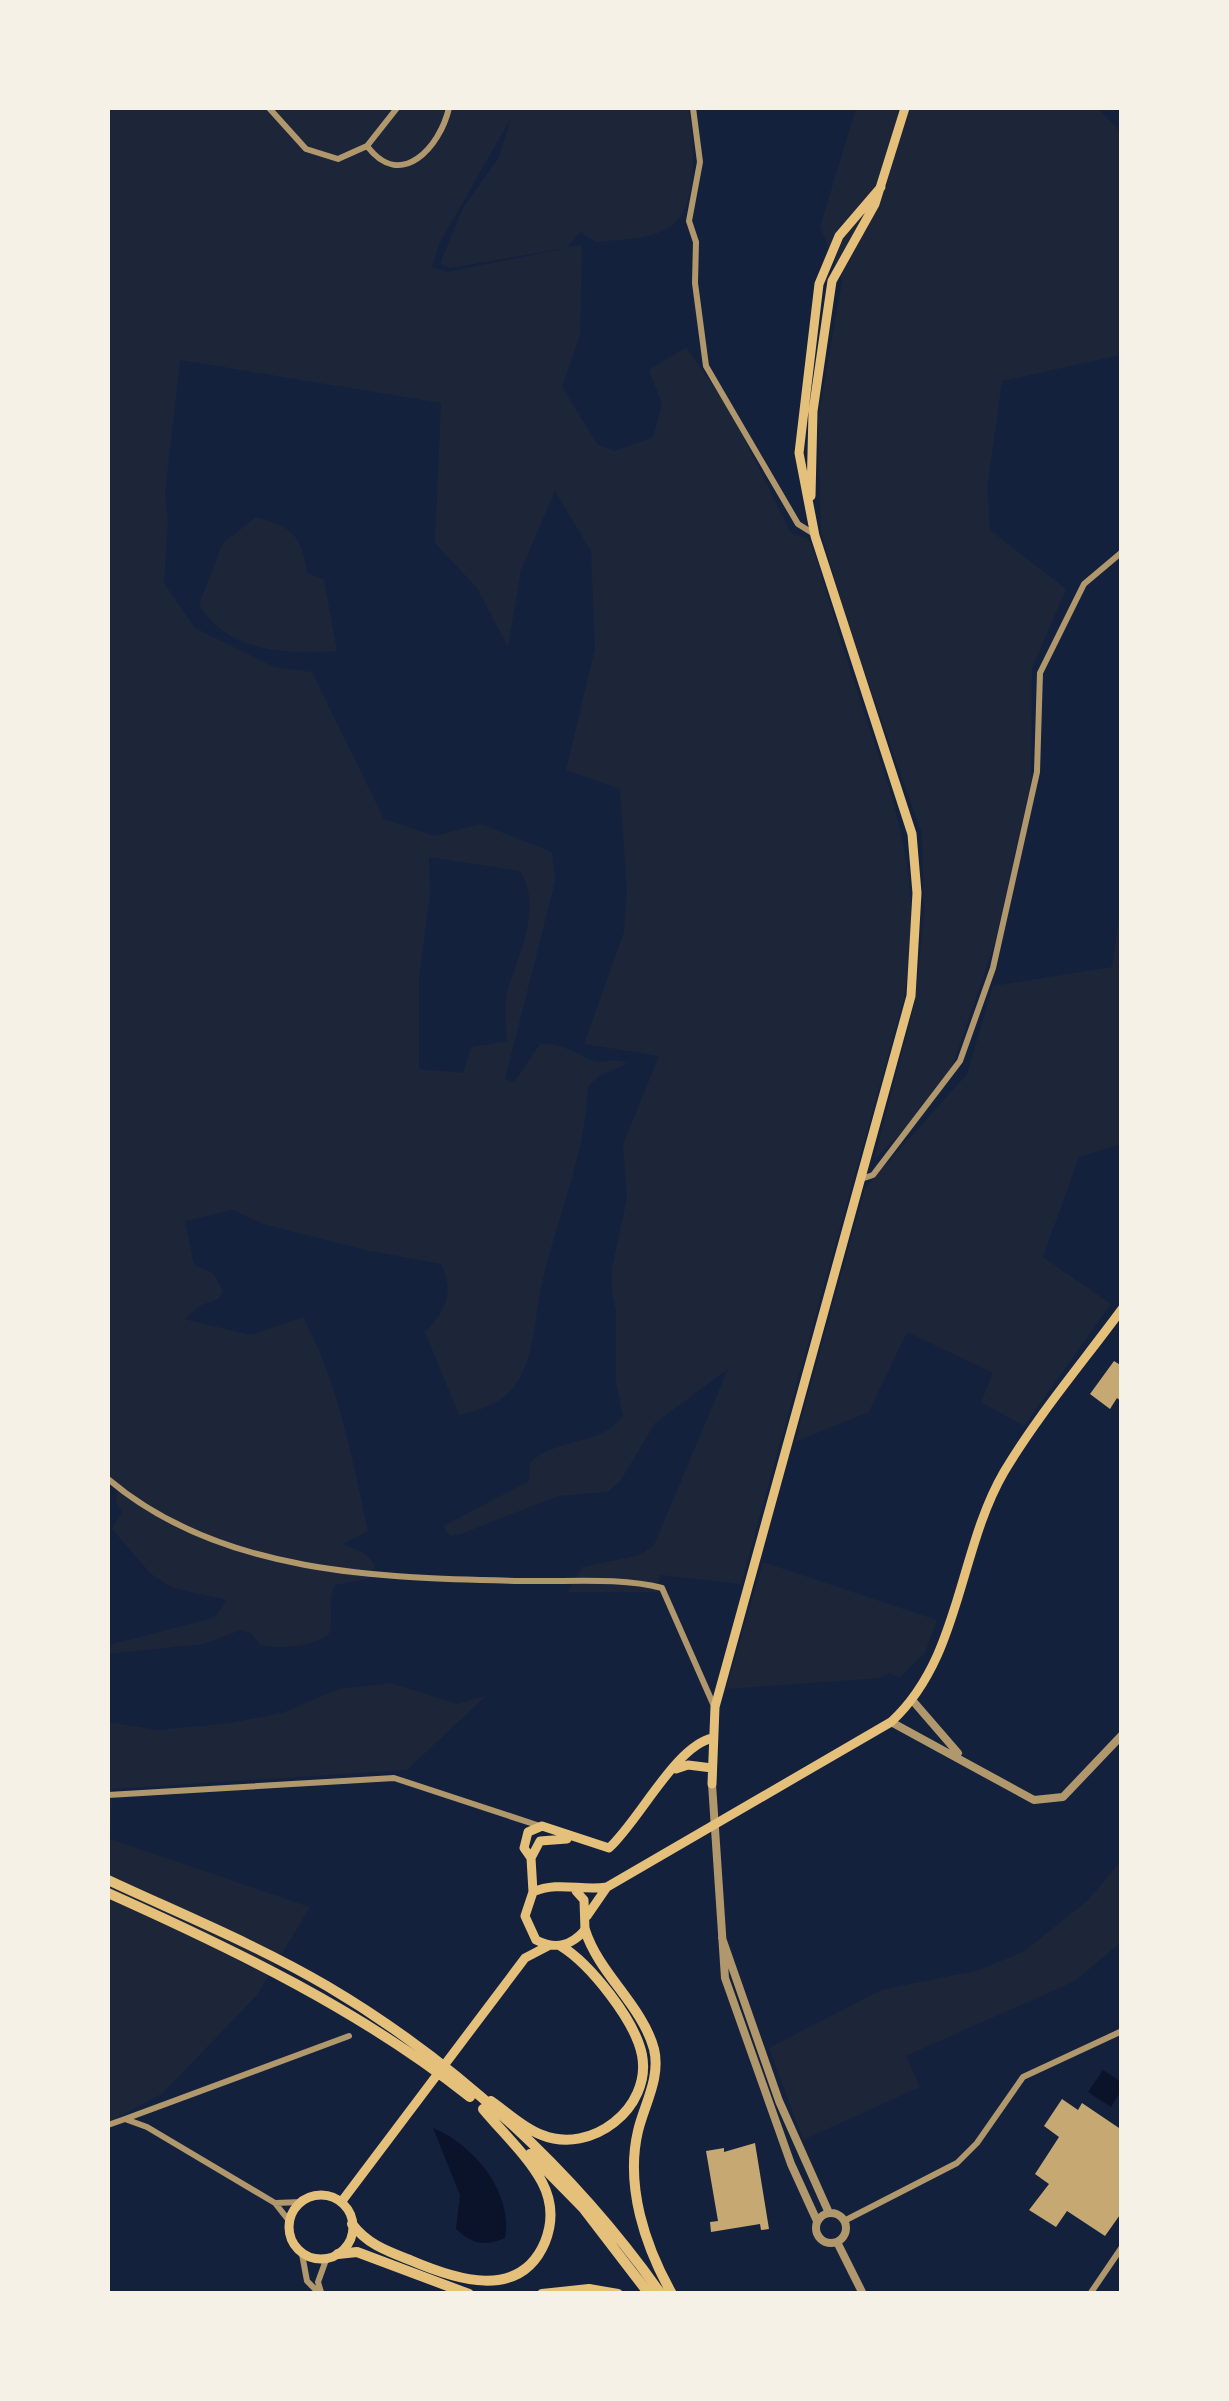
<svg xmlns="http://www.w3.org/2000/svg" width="1229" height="2401" font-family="'Noto Sans',sans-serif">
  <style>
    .green { fill: #1d2539; fill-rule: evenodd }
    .water { fill: #0b132b }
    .building { fill: #c6a872 }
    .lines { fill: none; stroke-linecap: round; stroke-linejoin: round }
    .minor { stroke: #b1986c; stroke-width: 6 }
    .tertiary { stroke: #b1986c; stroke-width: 8 }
    .secondary { stroke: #e5c07b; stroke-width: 9 }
    .trunk { stroke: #e5c07b; stroke-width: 10 }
  </style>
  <rect width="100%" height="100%" fill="#14213d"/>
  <path class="green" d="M 108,108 L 688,108 C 694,137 700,201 674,224 C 655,240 620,239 596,242 L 580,232 L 567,247 L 582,245 L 580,335 L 562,387 L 598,445 L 615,451 L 653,437 L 662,404 L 649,370 L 686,347 L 730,410 L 791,533 L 808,539 L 813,548 C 828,595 841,642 856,688 C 894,803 927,878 903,1002 L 741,1584 L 660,1575 L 658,1592 L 568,1592 L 582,1567 L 640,1555 L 654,1545 L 728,1369 L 655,1423 L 621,1480 L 608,1492 L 558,1496 L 461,1534 L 450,1536 L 443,1526 L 529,1481 L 530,1463 C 557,1436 600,1447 623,1416 L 616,1382 L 616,1311 L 612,1292 L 612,1268 L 627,1198 L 623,1144 L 659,1056 L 584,1044 L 624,932 L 627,890 L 620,789 L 566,770 L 595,649 L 591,551 L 555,491 L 521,570 L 508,647 L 477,588 L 435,543 L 441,403 L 180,360 L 165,493 L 168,521 L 164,583 L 195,628 L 274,667 L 312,672 L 384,819 L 434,836 L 481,824 L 552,852 L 555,882 L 505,1079 L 514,1082 L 540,1044 C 564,1042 574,1055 595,1061 C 608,1064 616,1056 627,1064 L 601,1075 L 588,1086 C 586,1153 557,1218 542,1283 C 535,1313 535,1355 518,1381 C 503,1404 483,1409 459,1415 L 425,1332 C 446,1310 455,1293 441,1264 L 370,1251 L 263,1224 L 233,1210 L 185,1221 L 194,1265 L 213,1273 L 223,1291 L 218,1299 L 199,1306 L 184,1319 L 251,1335 L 303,1317 C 339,1385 352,1457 368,1531 L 343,1544 L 366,1554 L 375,1565 L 369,1579 L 335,1585 C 326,1599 335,1617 329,1634 C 308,1648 284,1649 260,1645 L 251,1633 L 241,1630 L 203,1644 L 108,1654 L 112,1644 L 214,1618 L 227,1600 L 173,1588 L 151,1574 L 112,1529 L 122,1512 L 116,1502 L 118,1484 L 108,1475 ZM 511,118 L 499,157 L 463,208 L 440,263 L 450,268 L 567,248 L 447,272 L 432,267 L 439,244 ZM 429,857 L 520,871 C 542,907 521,949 509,985 C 503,1003 506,1023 507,1041 L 471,1047 L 463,1073 L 419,1069 L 419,977 L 430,894 Z
    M 856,108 L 1098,108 L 1121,133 L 1121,355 L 1002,381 L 987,488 L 990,530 L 1066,589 L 1032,668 L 1031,781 L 995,942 L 952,1068 L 914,1120 L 874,1160 L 915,1002 L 924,914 L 922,834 L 848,626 L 821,532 L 818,419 L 842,281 L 820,227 Z
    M 256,517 C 291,527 302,534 307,573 L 324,579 L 337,651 C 287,655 226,652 199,604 L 223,543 Z
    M 1121,902 L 1121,1144 L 1079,1157 L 1043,1257 L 1111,1304 L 1024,1426 L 981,1402 L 993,1373 L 907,1332 L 869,1412 L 795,1442 L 865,1188 L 967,1074 L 993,986 L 1112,967 Z
    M 763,1562 L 937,1620 L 925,1653 L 899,1678 L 890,1673 L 880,1678 L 726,1689 Z
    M 391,1683 L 457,1704 L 486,1696 L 407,1770 L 112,1789 L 110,1839 L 310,1907 L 257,1995 L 163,2093 L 108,2123 L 108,1722 L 158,1730 L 231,1723 L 282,1713 L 339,1689 Z
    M 1121,1861 L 1121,1942 L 1075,1981 L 906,2056 L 920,2087 L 803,2140 L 769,2048 L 881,1990 L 976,1971 L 1023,1952 L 1088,1900 Z"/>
  <path class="water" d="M 1103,2070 L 1121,2082 L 1121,2091 L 1111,2107 L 1088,2092 Z
    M 433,2128 C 473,2144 514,2193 505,2238 C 484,2247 472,2244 456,2229 L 460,2195 Z"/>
  <path class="building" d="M 1114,1361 L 1122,1366 L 1122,1402 L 1117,1398 L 1110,1409 L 1090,1394 Z
    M 1062,2099 L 1078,2110 L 1082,2103 L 1122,2130 L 1122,2212 L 1105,2236 L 1067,2211 L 1056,2227 L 1029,2210 L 1049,2184 L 1035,2174 L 1059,2137 L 1044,2126 Z
    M 755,2143 L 769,2229 L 761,2230 L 760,2224 L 711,2232 L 710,2222 L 718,2221 L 706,2151 L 724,2148 L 724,2152 Z"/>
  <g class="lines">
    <path class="minor" d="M 269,108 L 306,149 L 338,159 L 367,146 L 397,108
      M 693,108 L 700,162 L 689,221 L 696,242 L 695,283 L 706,366 L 798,524 L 814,534
      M 367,146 C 401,191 440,147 449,108
      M 1122,383 L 1122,392
      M 861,1179 L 873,1175 L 960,1061 L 993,968 L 1037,772 L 1040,673 L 1084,584 L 1122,552
      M 108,1479 C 221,1575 382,1578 524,1581 C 569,1582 620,1577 662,1588 L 714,1706
      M 108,1795 L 394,1778 L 540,1826
      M 125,2119 L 349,2036
      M 108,2125 L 125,2119 L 147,2127 L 275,2203 L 290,2222
      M 275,2203 L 302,2202
      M 844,2221 L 957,2163 L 977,2143 L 1023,2077 L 1122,2031
      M 302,2254 L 307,2281 L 320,2294
      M 321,2292 L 318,2282 L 326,2260
      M 1090,2294 L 1122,2247"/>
    <path class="tertiary" d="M 913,1701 L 958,1753
      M 891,1722 L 1034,1800 L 1063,1797 L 1122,1735
      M 712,1784 L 725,1978 L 791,2164 L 817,2221
      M 722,1938 L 779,2101 L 829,2213
      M816 2228a15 15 0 1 1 30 0a15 15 0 1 1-30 0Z
      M 837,2242 L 863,2294"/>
    <path class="secondary" d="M 811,496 L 813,411 L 832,281 L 875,204 L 905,108
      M 676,1769 L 688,1765 L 712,1768
      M 712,1784 L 715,1707 L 911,996 L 917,893 L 912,834 L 815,536 L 799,453 L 819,284 L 839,236 L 881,187
      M 531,1858 L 540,1841 L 567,1839
      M 576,1891 L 584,1900 L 585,1930 C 571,1946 556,1950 536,1940 L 525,1916 L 533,1892 C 558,1881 581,1891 607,1887
      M 533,1892 L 531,1858 L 524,1848 L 528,1832 L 542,1826 L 609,1848 C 639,1821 676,1745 713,1738
      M 587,1916 L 607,1887 L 891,1722 C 961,1658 958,1551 1004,1472 C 1038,1415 1083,1362 1122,1309
      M289 2227a32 32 0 1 1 64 0a32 32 0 1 1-64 0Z
      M 342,2201 L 525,1958 L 548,1946"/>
    <path class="trunk" d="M 108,1880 C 181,1914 257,1945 327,1986 C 456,2062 575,2172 661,2294
      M 108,1893 C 235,1950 360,2010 470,2097
      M 585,1930 C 599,1974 642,2005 654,2049 C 661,2078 644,2105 638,2131 C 625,2186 645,2246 672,2294
      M 491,2101 C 507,2112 523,2128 542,2135 C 591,2155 652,2108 642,2055 C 635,2020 590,1964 561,1946
      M 530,2154 L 583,2208 L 649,2294
      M 352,2224 C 367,2244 387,2251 410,2260 C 454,2279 520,2302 545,2242 C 553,2222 552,2201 542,2182 C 528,2156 502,2132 483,2109
      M 338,2254 L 357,2252 L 469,2294
      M 542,2294 L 589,2289 L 618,2294"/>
  </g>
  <rect width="1229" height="2401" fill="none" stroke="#f6f1e7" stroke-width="220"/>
</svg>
